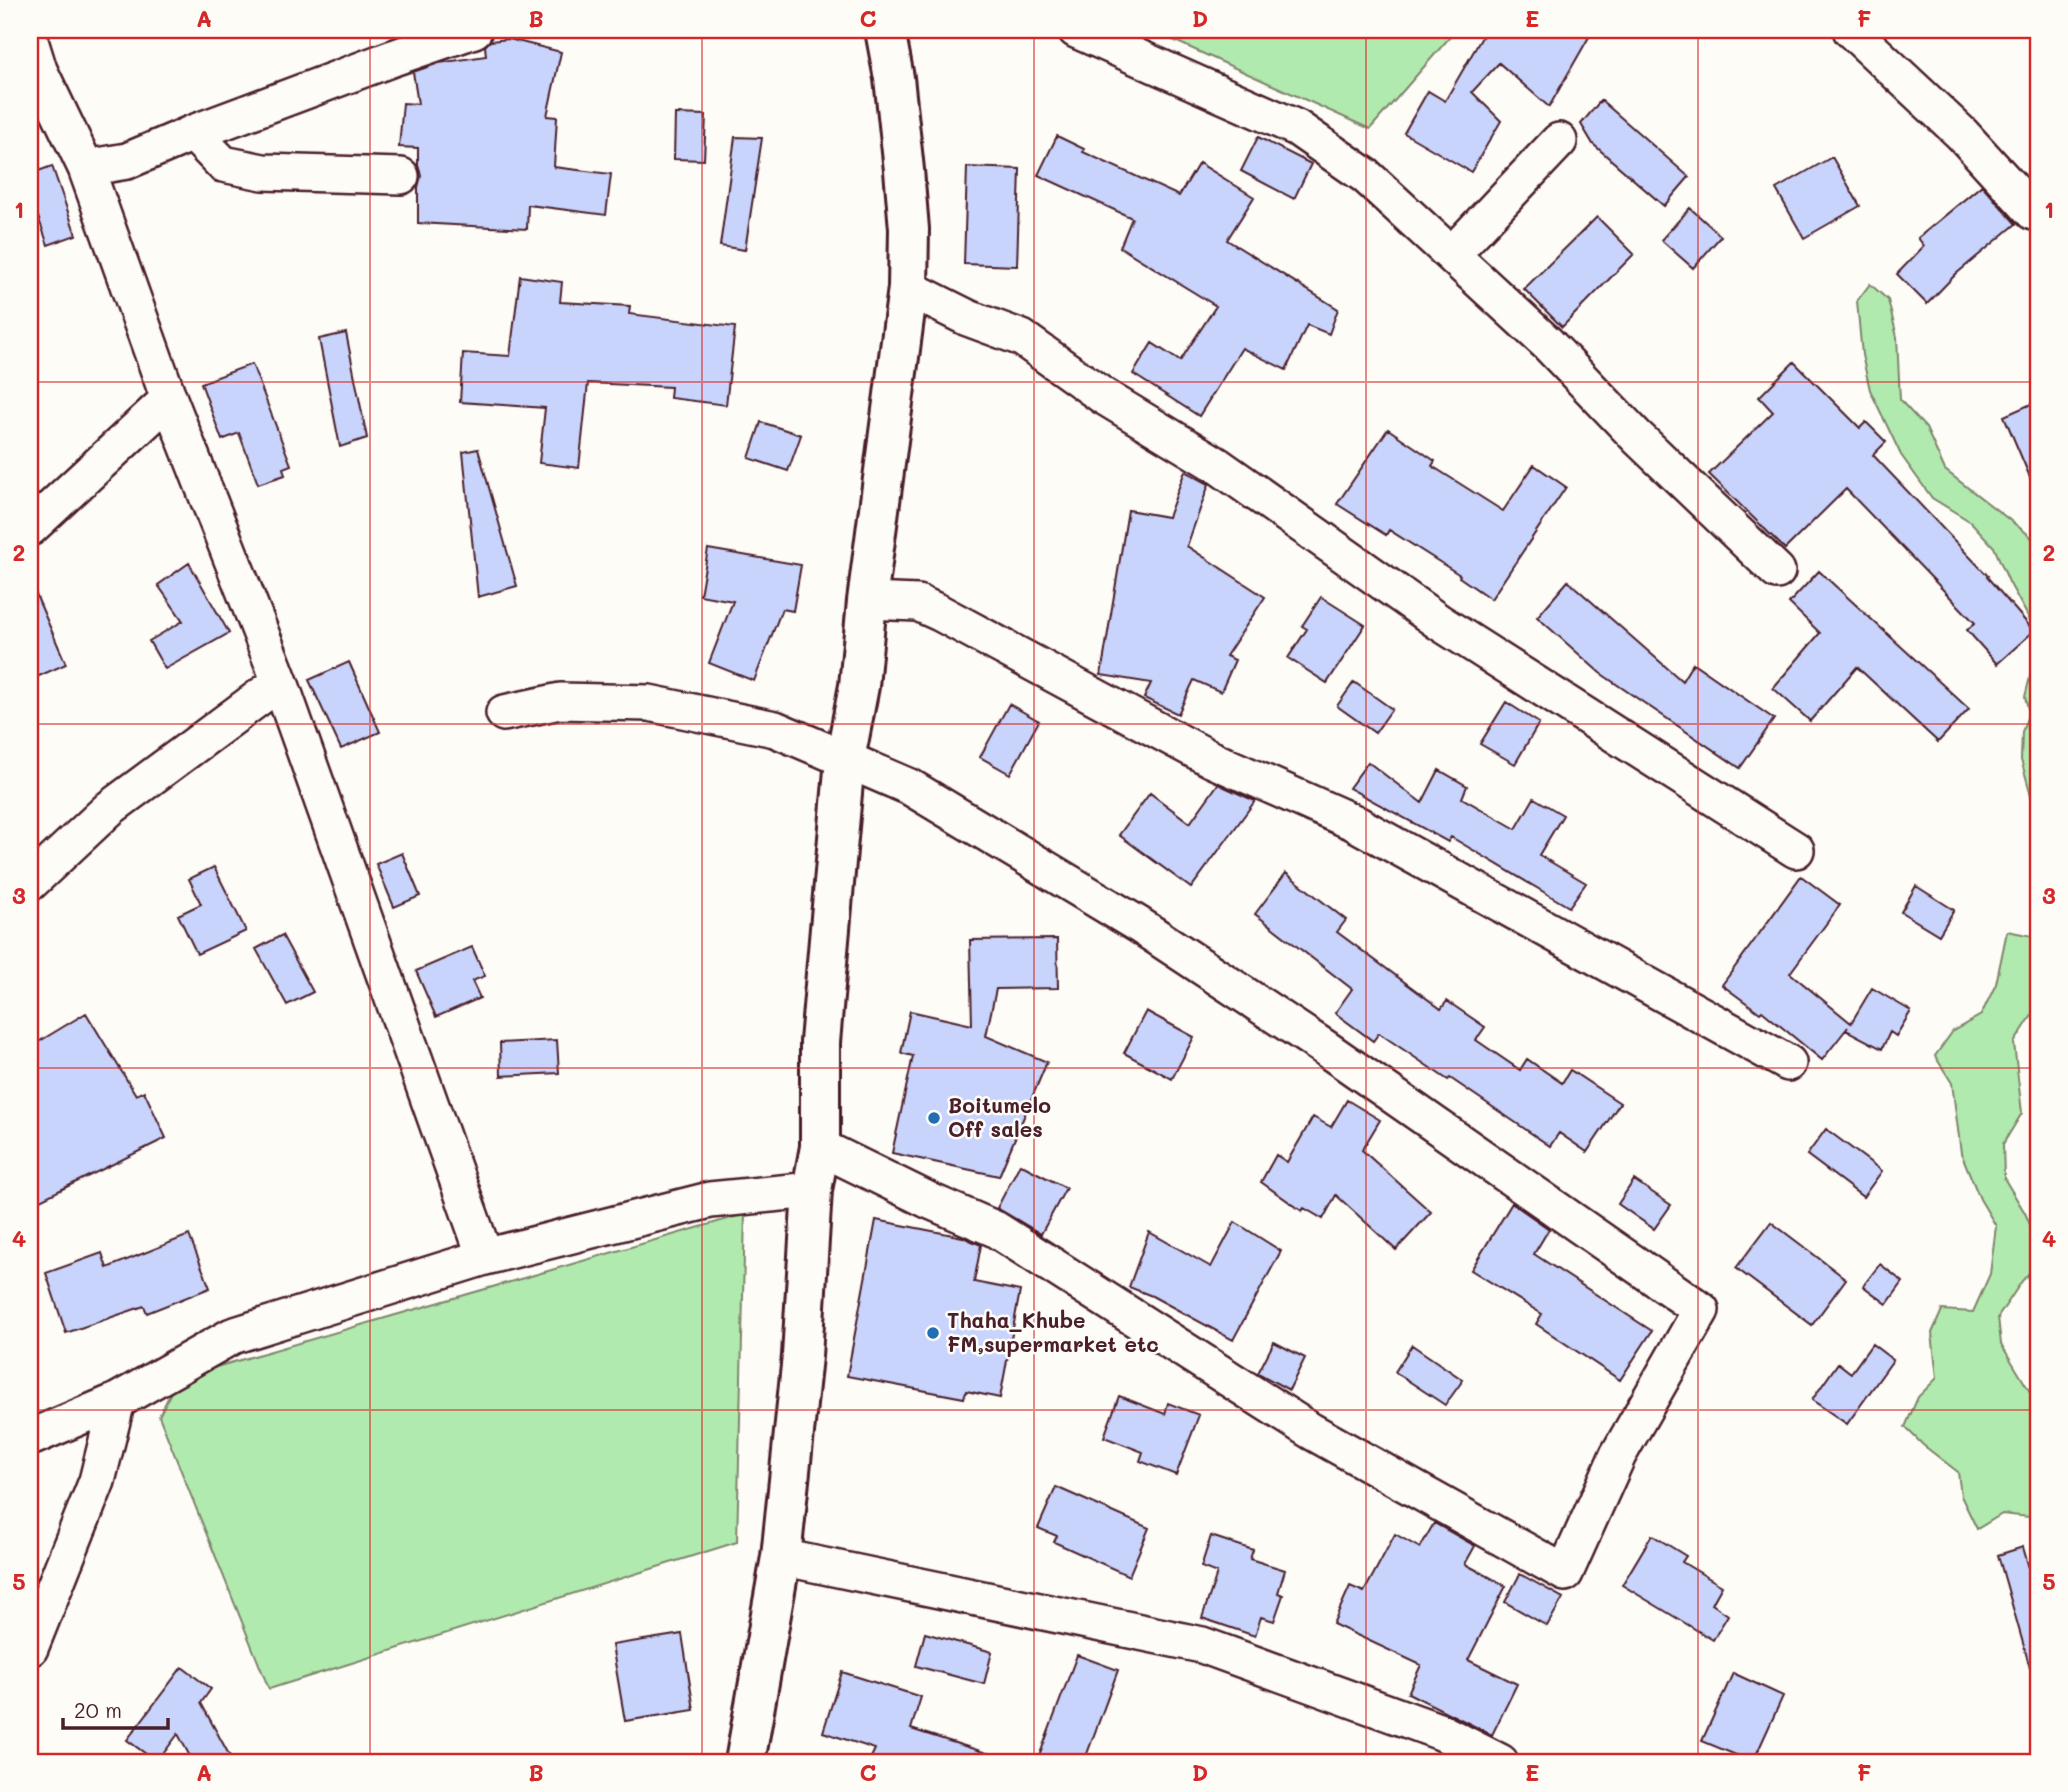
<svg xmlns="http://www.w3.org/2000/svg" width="2068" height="1792" font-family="Mali,sans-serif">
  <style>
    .green { fill: #b1eaae; stroke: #7e846c; stroke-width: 2 }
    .building { fill: #c8d4fb; stroke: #4a1f2b; stroke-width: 2 }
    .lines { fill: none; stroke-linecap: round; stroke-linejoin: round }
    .minor-casing { stroke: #4a1f2b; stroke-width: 40 }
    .major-casing { stroke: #4a1f2b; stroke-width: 44 }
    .minor { stroke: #fdfcf7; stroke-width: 35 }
    .major { stroke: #fdfcf7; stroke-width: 38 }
    .grid { fill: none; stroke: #d62828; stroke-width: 2; stroke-opacity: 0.55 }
    .poi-dot { fill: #1f6fb2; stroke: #fdfcf7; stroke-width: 2.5 }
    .labels { text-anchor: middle; stroke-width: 5; stroke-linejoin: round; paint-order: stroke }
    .poi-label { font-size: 21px; font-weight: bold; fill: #4a1f2b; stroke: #fdfcf7; text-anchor: start }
    .neatline { fill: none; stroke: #d62828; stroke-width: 2.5 }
    .grid-label { font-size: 23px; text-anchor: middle; font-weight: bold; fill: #d62828 }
  </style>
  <rect width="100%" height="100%" fill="#fdfcf7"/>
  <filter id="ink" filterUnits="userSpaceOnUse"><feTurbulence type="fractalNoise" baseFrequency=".0143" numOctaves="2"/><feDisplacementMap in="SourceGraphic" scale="14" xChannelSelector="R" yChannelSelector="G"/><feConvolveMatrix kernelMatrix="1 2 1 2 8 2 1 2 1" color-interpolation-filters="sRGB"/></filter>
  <g filter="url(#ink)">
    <path class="green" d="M 1151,30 L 1456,30 L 1370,129 Z
      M 1870,284 L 1888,300 L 1897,337 L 1900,400 L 1926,428 L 1945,470 L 2029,535 L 2038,545 L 2038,808 L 2033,802 L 2021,760 L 2022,732 L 2029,712 L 2025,697 L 2033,665 L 2036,631 L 2009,582 L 1994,547 L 1971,522 L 1932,498 L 1901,455 L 1870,390 L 1862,355 L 1857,301 Z
      M 2007,931 L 2038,937 L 2038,1006 L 2014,1043 L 2022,1113 L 2003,1144 L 2004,1178 L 2025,1213 L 2038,1243 L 2038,1263 L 2022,1281 L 1998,1317 L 2001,1344 L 2038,1405 L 2038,1518 L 2002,1514 L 1977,1529 L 1961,1496 L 1958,1472 L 1923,1445 L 1905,1427 L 1918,1397 L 1937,1378 L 1932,1333 L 1942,1310 L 1973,1312 L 1990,1274 L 1996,1226 L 1980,1199 L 1961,1153 L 1952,1083 L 1935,1056 L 1953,1031 L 1981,1015 L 1996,984 Z
      M 745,1214 L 737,1542 L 269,1689 L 159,1416 L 178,1378 Z"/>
    <path class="building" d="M 1486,30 L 1593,30 L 1549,107 L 1499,63 L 1472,92 L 1501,121 L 1471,172 L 1404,133 L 1428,91 L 1445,101 Z
      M 509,39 L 561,52 L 547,116 L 557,117 L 554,167 L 611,174 L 606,215 L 528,205 L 527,229 L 418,223 L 418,187 L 421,176 L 418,165 L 418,148 L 399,147 L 403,103 L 418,104 L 413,72 L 439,63 L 486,56 L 485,46 L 490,41 Z
      M 1601,100 L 1689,177 L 1664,206 L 1593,144 L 1581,124 Z
      M 675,114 L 706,115 L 704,160 L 674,159 Z
      M 1057,136 L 1084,149 L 1083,152 L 1179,196 L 1199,163 L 1254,197 L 1227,240 L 1338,309 L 1329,334 L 1307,325 L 1286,370 L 1242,348 L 1199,416 L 1133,374 L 1152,343 L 1180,361 L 1216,306 L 1120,247 L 1132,218 L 1038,175 Z
      M 735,137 L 762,138 L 745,250 L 720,246 Z
      M 1258,137 L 1311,164 L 1294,199 L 1241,171 Z
      M 1832,157 L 1860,206 L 1804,238 L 1776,189 Z
      M 52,166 L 76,235 L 48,245 L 30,194 L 30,174 Z
      M 967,167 L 1020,169 L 1017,266 L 964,264 Z
      M 1982,185 L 2016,224 L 1956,274 L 1927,304 L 1897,274 L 1924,246 L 1918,238 Z
      M 1690,208 L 1721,236 L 1693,268 L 1661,240 Z
      M 1597,217 L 1634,254 L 1562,327 L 1524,289 Z
      M 520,276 L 562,282 L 560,302 L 630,306 L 629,314 L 735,327 L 726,405 L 670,398 L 671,387 L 588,383 L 579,468 L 539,463 L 545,408 L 460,402 L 463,353 L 510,356 Z
      M 346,333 L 367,438 L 340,447 L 319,339 Z
      M 1794,362 L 1860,428 L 1866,422 L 1886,442 L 1873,455 L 1988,576 L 1987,577 L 2034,631 L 1997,664 L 1967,630 L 1975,623 L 1846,489 L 1785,549 L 1709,474 L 1773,412 L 1759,397 Z
      M 252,364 L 291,465 L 283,468 L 285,475 L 258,484 L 239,433 L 222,440 L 201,383 Z
      M 2038,401 L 2038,496 L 2004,416 Z
      M 761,422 L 801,435 L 788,471 L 749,458 Z
      M 1388,429 L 1435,461 L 1432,466 L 1503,511 L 1534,465 L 1566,487 L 1491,599 L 1459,577 L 1460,575 L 1389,530 L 1386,535 L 1337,504 Z
      M 478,449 L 517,586 L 478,597 L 463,452 Z
      M 1185,471 L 1209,484 L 1187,546 L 1265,597 L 1226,656 L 1235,660 L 1221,692 L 1194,680 L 1178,714 L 1144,698 L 1151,683 L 1101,675 L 1128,510 L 1168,517 Z
      M 708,549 L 801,565 L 793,611 L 782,609 L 754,681 L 709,663 L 733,601 L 700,595 Z
      M 189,563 L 229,633 L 165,669 L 149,641 L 183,621 L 158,585 Z
      M 1819,571 L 1969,709 L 1938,742 L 1857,667 L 1810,721 L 1773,688 L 1820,633 L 1789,603 Z
      M 30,581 L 66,664 L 30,680 Z
      M 1568,581 L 1682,681 L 1693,663 L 1774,719 L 1740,768 L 1600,673 L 1537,617 Z
      M 1321,597 L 1365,625 L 1327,683 L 1288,658 L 1307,629 L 1302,626 Z
      M 349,662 L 380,732 L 341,749 L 309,680 Z
      M 1354,682 L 1392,709 L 1375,733 L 1337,706 Z
      M 1506,702 L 1539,723 L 1515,764 L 1480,744 Z
      M 1009,704 L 1039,721 L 1010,774 L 980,757 Z
      M 1368,762 L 1422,803 L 1439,770 L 1467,786 L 1462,798 L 1516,829 L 1534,798 L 1563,815 L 1539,855 L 1586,883 L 1569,907 L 1451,837 L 1448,842 L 1349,788 Z
      M 1218,784 L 1255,801 L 1191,888 L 1119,835 L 1150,793 L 1190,823 Z
      M 402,853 L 420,896 L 394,907 L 376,864 Z
      M 214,867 L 246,931 L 197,954 L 178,915 L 201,904 L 189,879 Z
      M 1286,873 L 1346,920 L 1337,932 L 1441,1009 L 1447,1001 L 1485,1027 L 1476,1040 L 1520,1070 L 1527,1059 L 1562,1083 L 1570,1070 L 1620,1103 L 1587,1152 L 1559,1133 L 1550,1146 L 1450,1078 L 1448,1080 L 1379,1033 L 1373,1041 L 1335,1013 L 1352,989 L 1255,914 Z
      M 1801,876 L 1840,905 L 1790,973 L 1851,1023 L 1872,988 L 1911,1011 L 1896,1036 L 1890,1032 L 1882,1049 L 1846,1030 L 1848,1027 L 1822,1060 L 1762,1011 L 1760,1013 L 1722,985 Z
      M 1916,886 L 1954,910 L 1939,935 L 1901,912 Z
      M 282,935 L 313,992 L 287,1005 L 256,949 Z
      M 1057,939 L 1058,988 L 996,989 L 986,1036 L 1047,1062 L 999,1176 L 892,1153 L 913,1056 L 901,1053 L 910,1011 L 972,1025 L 970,940 Z
      M 472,947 L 485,976 L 472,981 L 480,998 L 436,1017 L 416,971 Z
      M 1146,1011 L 1194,1037 L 1172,1079 L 1124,1053 Z
      M 86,1013 L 136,1095 L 144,1091 L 166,1138 L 30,1205 L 30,1047 Z
      M 557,1040 L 559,1073 L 501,1076 L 500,1043 Z
      M 1347,1100 L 1380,1120 L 1362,1150 L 1431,1212 L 1396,1250 L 1336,1195 L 1323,1219 L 1304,1208 L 1302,1211 L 1261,1182 L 1276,1155 L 1287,1162 L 1313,1117 L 1331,1127 Z
      M 1826,1129 L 1882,1171 L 1863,1197 L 1807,1155 Z
      M 1020,1164 L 1066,1188 L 1041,1234 L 997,1208 Z
      M 1634,1180 L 1671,1205 L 1654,1229 L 1618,1204 Z
      M 1512,1203 L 1549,1229 L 1534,1254 L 1652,1331 L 1620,1380 L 1536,1324 L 1542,1314 L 1471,1270 Z
      M 876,1220 L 963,1237 L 981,1245 L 974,1282 L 1020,1291 L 1000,1398 L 966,1391 L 964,1398 L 847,1376 Z
      M 1235,1222 L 1281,1251 L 1233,1340 L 1152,1296 L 1129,1287 L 1149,1232 L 1211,1267 Z
      M 1771,1222 L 1846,1279 L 1812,1325 L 1736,1268 Z
      M 189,1235 L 210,1288 L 147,1313 L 144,1306 L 66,1333 L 46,1273 L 102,1253 L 107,1268 Z
      M 1880,1264 L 1903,1282 L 1887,1304 L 1863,1286 Z
      M 1274,1342 L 1305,1358 L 1289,1390 L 1258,1373 Z
      M 1872,1344 L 1893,1360 L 1847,1424 L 1812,1400 L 1838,1363 L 1851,1373 Z
      M 1412,1345 L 1463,1380 L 1445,1405 L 1395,1372 Z
      M 1119,1396 L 1165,1414 L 1168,1403 L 1199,1415 L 1176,1475 L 1140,1461 L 1143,1452 L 1104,1437 Z
      M 1056,1487 L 1149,1528 L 1129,1576 L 1054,1542 L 1057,1536 L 1038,1528 Z
      M 1434,1523 L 1475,1546 L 1465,1564 L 1506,1586 L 1468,1660 L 1517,1684 L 1492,1735 L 1408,1693 L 1421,1665 L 1333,1624 L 1350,1586 L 1364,1592 L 1395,1534 L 1420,1548 Z
      M 1652,1535 L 1686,1556 L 1682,1562 L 1722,1586 L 1712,1604 L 1728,1615 L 1713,1640 L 1622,1585 Z
      M 1211,1536 L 1253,1550 L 1250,1559 L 1285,1570 L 1278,1593 L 1283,1595 L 1274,1621 L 1261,1617 L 1255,1636 L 1202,1618 L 1217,1573 L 1201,1567 Z
      M 2023,1547 L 2038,1600 L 2038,1667 L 2030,1668 L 1998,1555 Z
      M 1520,1574 L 1563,1598 L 1547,1626 L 1505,1602 Z
      M 925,1633 L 992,1652 L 984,1684 L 916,1666 Z
      M 682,1634 L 694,1710 L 625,1721 L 612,1645 Z
      M 1077,1655 L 1118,1670 L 1084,1762 L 1037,1762 Z
      M 182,1667 L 211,1689 L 201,1703 L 233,1762 L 193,1762 L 178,1734 L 157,1762 L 127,1740 Z
      M 842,1672 L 921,1697 L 911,1729 L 996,1756 L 995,1762 L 869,1762 L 875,1749 L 823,1732 Z
      M 1733,1673 L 1783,1696 L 1753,1762 L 1702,1741 Z"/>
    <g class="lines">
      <g class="minor-casing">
        <path id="minor" d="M 1076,30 L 1297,128 L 1366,176 L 1547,343 L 1637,437 L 1777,571
          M 1851,30 L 1962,134 L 2033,212 L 2038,207
          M 30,41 L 39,70 L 86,168 L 169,399 L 280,682 L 485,1257
          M 193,133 L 223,164 L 263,172 L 401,176
          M 86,168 L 127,161 L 193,133 L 393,58 L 474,30
          M 1452,254 L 1559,141
          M 908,288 L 968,318 L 1022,338 L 1103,396 L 1217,465 L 1439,622 L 1796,850
          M 30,528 L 169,399
          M 867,601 L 918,603 L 940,613 L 1213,760 L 1353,822 L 1788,1063
          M 504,713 L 560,701 L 649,703 L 775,729 L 910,787 L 1139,925 L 1325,1048 L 1701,1310 L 1618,1455 L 1565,1573 L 1311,1431 L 995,1229 L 930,1201 L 820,1147
          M 30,883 L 110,808 L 280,682
          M 30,1438 L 117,1401 L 232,1336 L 485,1257 L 710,1200 L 812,1190
          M 781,1557 L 1202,1645 L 1441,1732 L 1500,1762
          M 30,1648 L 97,1481 L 117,1401"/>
      </g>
      <g class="major-casing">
        <path id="major" d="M 745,1762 L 781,1557 L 802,1356 L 812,1190 L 820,1147 L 820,1042 L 845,759 L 859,686 L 867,601 L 908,288 L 909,229 L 904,170 L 894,78 L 885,30"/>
      </g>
      <use href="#minor" class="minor"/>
      <use href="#major" class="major"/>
    </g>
  </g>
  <path class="grid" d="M 370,30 L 370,1762M 702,30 L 702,1762M 1034,30 L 1034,1762M 1366,30 L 1366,1762M 1698,30 L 1698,1762M 30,382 L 2038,382M 30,724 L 2038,724M 30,1068 L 2038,1068M 30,1410 L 2038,1410"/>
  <g class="poi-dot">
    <circle cx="934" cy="1118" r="7"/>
    <circle cx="933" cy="1333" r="7"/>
  </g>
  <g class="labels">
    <g class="poi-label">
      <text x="948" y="1113">Boitumelo<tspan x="948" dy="24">Off sales</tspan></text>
      <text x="947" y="1328">Thaha_Khube<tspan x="947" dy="24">FM,supermarket etc</tspan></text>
    </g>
  </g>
  <rect width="2068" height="1792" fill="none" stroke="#fdfcf7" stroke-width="77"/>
  <path d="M63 1718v10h105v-10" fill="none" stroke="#4a1f2b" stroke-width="3.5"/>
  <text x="74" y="1718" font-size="21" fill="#4a1f2b" stroke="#fdfcf7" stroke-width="5" paint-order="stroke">20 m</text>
  <rect x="38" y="38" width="1992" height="1716" class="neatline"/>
  <g class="grid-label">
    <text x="204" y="27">A</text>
    <text x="536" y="27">B</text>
    <text x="868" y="27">C</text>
    <text x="1200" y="27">D</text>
    <text x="1532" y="27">E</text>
    <text x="1864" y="27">F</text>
    <text x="19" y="218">1</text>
    <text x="2049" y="218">1</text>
    <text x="19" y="561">2</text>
    <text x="2049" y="561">2</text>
    <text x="19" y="904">3</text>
    <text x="2049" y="904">3</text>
    <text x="19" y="1247">4</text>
    <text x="2049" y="1247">4</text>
    <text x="19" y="1590">5</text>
    <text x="2049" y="1590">5</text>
    <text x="204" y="1781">A</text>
    <text x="536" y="1781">B</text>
    <text x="868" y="1781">C</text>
    <text x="1200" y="1781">D</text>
    <text x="1532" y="1781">E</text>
    <text x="1864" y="1781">F</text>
  </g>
</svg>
